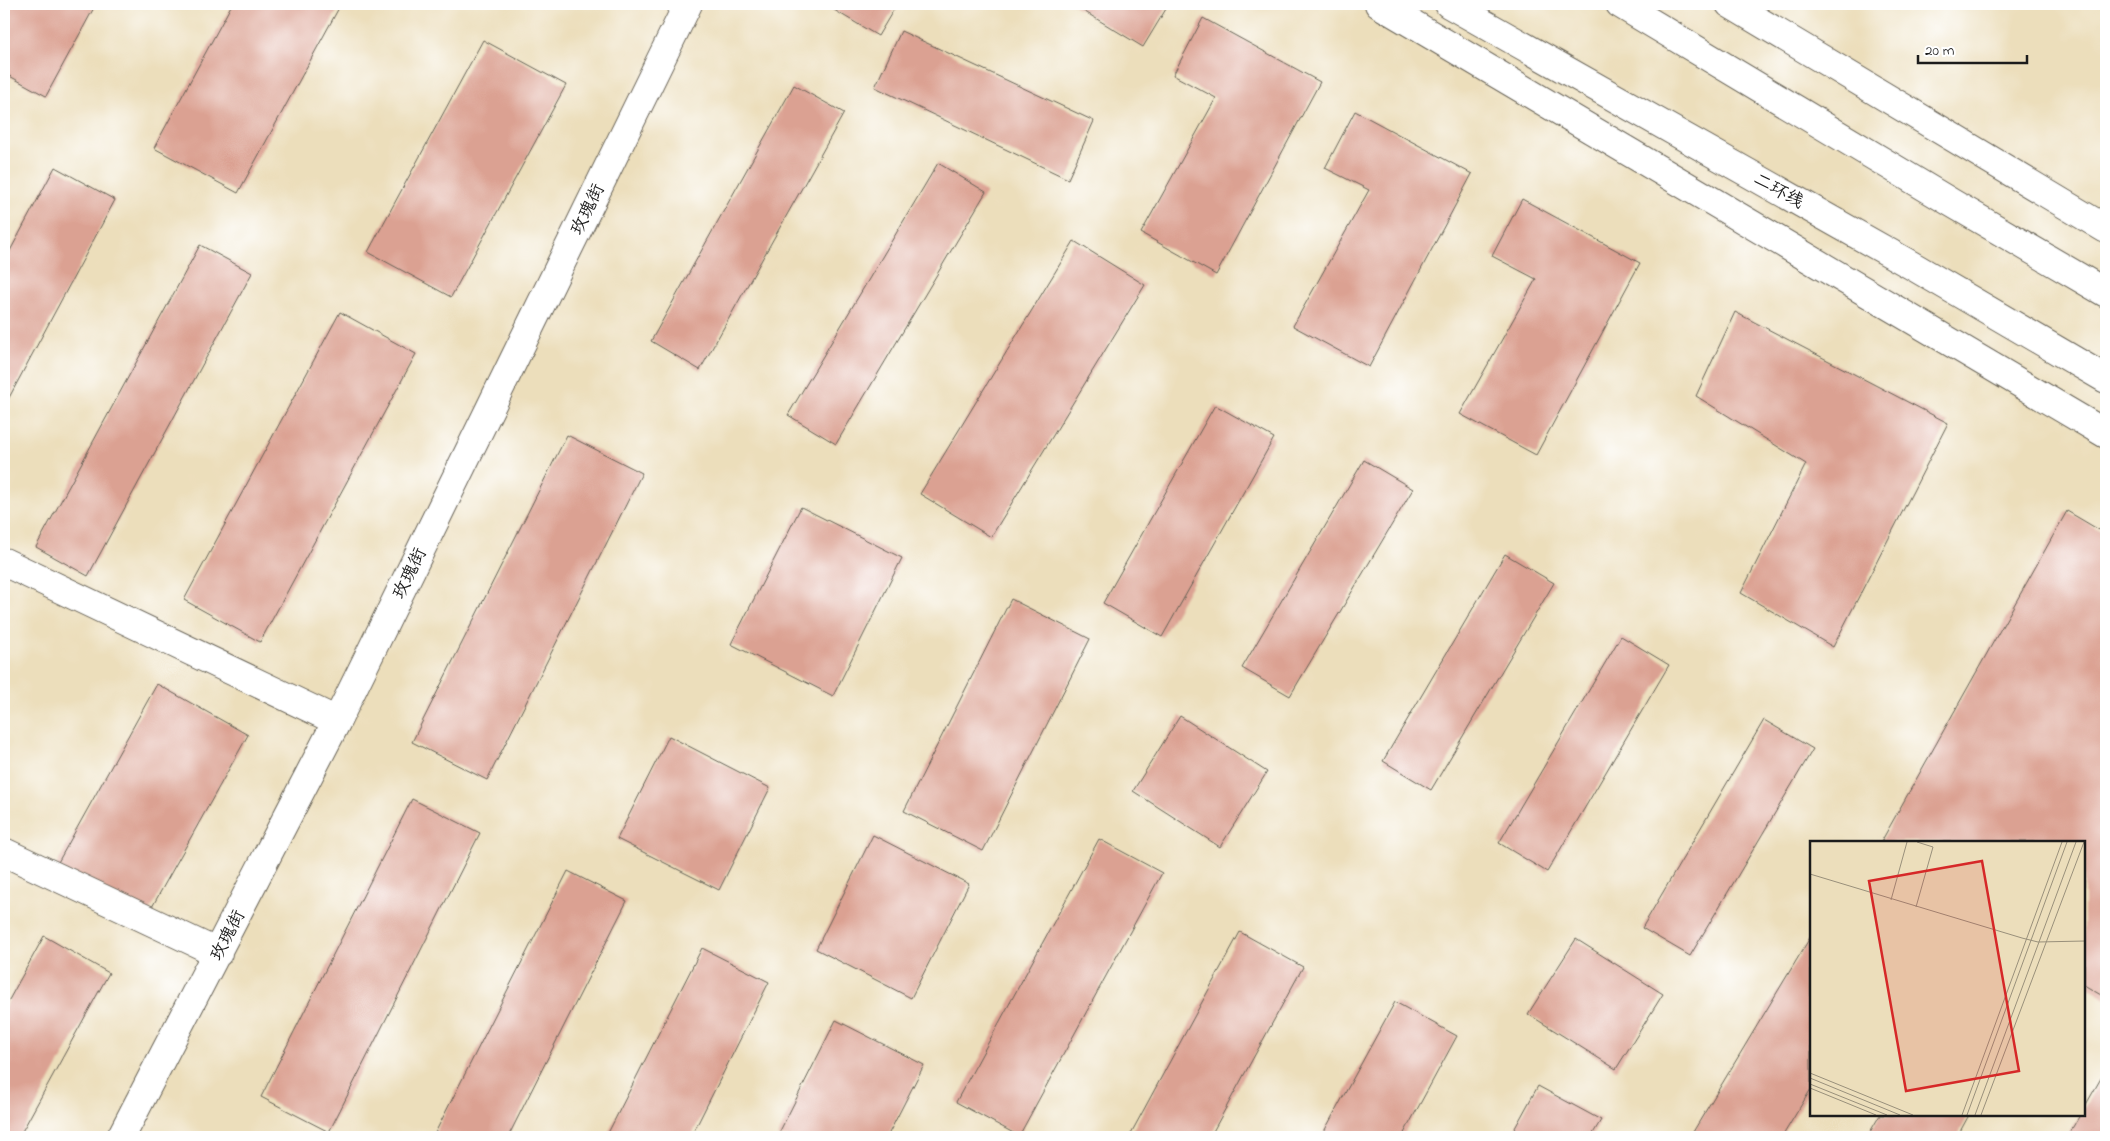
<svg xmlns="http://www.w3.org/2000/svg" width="2110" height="1141" font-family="'Indie Flower','LXGW WenKai TC',sans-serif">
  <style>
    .building { fill: #dba192 }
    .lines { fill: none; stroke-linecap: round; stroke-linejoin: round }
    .minor-casing { stroke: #656054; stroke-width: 30 }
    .major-casing { stroke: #656054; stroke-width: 30 }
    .highway-casing { stroke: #656054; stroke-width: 30 }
    .minor { stroke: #fff; stroke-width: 28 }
    .major { stroke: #fff; stroke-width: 28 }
    .highway { stroke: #fff; stroke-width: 28 }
    .labels { text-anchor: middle; stroke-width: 4; stroke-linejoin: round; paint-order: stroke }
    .street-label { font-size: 18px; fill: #1c1c1c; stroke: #fff }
    .inset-road { fill: none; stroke: #99907b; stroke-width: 1 }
    .view { fill: #d62828; fill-opacity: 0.15; stroke: #d62828; stroke-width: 2.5 }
    .inset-edge { fill: none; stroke: #1c1c1c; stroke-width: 2.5 }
  </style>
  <rect width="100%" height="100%" fill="#fff"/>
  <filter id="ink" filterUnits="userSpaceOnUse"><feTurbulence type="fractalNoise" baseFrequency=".02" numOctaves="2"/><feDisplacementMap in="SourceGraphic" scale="10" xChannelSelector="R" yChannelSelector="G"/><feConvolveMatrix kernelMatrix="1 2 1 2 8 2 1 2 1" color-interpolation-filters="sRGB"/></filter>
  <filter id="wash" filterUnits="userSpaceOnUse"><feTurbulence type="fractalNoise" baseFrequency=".0096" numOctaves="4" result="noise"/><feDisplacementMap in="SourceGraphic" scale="20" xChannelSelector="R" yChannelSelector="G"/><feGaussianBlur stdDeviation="1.12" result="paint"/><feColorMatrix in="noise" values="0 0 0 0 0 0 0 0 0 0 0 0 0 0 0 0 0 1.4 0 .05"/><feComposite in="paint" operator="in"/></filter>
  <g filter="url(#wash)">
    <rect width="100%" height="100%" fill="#ecdebb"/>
    <g id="blocks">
      <path class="building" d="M 4,4 L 96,4 L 46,96 L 4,73 Z
        M 232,4 L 341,4 L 238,193 L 154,148 Z
        M 824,4 L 897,4 L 878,36 Z
        M 1072,4 L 1169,4 L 1143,47 Z
        M 1203,18 L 1320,82 L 1216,275 L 1141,233 L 1216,98 L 1173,75 Z
        M 901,31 L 1094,121 L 1068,179 L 875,87 Z
        M 483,40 L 566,85 L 451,297 L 368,252 Z
        M 794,85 L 844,113 L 700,370 L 651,341 Z
        M 1355,111 L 1472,174 L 1369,367 L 1293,326 L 1369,190 L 1325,168 Z
        M 938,163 L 986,192 L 836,444 L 788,415 Z
        M 55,167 L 115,200 L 4,407 L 4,262 Z
        M 1522,199 L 1640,263 L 1536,455 L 1460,414 L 1536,279 L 1492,256 Z
        M 1074,241 L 1145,285 L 991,537 L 920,494 Z
        M 200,245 L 252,273 L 88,576 L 36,547 Z
        M 340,312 L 416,354 L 260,642 L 184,600 Z
        M 1735,312 L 1948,423 L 1833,647 L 1741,593 L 1806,464 L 1696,396 Z
        M 1215,405 L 1274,438 L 1162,637 L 1103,603 Z
        M 567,435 L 642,473 L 487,780 L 412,742 Z
        M 1364,460 L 1413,489 L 1290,696 L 1242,668 Z
        M 801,507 L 902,558 L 833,696 L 731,644 Z
        M 2067,511 L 2106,534 L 2106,998 L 2084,985 L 2084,842 L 1881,842 Z
        M 1505,554 L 1554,583 L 1431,790 L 1383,761 Z
        M 1011,599 L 1090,639 L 983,851 L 904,811 Z
        M 1621,636 L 1669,665 L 1547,872 L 1499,843 Z
        M 157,684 L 248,735 L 142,925 L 51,875 Z
        M 1180,716 L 1267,772 L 1220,847 L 1133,791 Z
        M 1764,720 L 1813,749 L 1690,956 L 1642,928 Z
        M 669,736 L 770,788 L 719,890 L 617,839 Z
        M 412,799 L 480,833 L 329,1132 L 261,1097 Z
        M 873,835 L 969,884 L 911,998 L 816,949 Z
        M 1099,839 L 1162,873 L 1019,1136 L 956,1102 Z
        M 568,871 L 627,901 L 508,1137 L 433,1137 Z
        M 1240,932 L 1303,967 L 1210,1137 L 1129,1137 Z
        M 44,936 L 109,973 L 19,1137 L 4,1137 L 4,1009 Z
        M 1811,936 L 1811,1089 L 1782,1137 L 1690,1137 Z
        M 1576,939 L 1663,994 L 1616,1069 L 1528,1014 Z
        M 702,948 L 769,982 L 691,1137 L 606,1137 Z
        M 1395,1002 L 1457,1036 L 1402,1137 L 1321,1137 Z
        M 836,1020 L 924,1065 L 887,1137 L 777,1137 Z
        M 2104,1073 L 2106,1074 L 2106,1137 L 2067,1137 L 2080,1115 L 2084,1115 L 2084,1108 Z
        M 1538,1086 L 1601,1120 L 1591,1137 L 1510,1137 Z
        M 1880,1115 L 1969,1115 L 1957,1137 L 1867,1137 Z"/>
    </g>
  </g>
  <g filter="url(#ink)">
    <use href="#blocks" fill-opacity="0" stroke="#656054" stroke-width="1"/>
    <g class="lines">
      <g class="minor-casing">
        <path id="minor" d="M 4,562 L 337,721
          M 4,852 L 218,953
          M 121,1137 L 337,721 L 688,4"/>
      </g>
      <g class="major-casing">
        <path id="major" d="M 1379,4 L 2106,434
          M 1730,4 L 2106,229"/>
      </g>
      <g class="highway-casing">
        <path id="highway" d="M 1449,4 L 1911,265 L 2106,379
          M 1620,4 L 1952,203 L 2106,293"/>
      </g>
      <use href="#minor" class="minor"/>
      <use href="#major" class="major"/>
      <use href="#highway" class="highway"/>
    </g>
  </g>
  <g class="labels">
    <g class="street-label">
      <text transform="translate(1779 190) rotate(29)" y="6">二环线</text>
      <text transform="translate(587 209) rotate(-64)" y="6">玫瑰街</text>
      <text transform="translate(409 573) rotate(-64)" y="6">玫瑰街</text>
      <text transform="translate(227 935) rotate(-63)" y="6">玫瑰街</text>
    </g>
  </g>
  <g transform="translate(1810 841)">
    <rect width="275" height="275" fill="#ecdebb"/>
    <path class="inset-road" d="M 0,33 L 212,97 L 228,101 L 275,100M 81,59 L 97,1M 106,66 L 123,6 L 107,1M 0,232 L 103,274M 0,237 L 90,274M 0,243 L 77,274M 0,247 L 66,274M 152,274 L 252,1M 157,274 L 257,1M 165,274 L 266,1M 171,274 L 274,1"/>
    <path class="view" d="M 172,20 L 209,230 L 96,250 L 59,40 Z"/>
    <rect width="275" height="275" class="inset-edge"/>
  </g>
  <rect width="2110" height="1141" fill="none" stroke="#fff" stroke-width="20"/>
  <path d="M1918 55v8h109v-8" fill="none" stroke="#1c1c1c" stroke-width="2.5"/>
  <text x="1925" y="55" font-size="15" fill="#1c1c1c" stroke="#ffffff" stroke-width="4" paint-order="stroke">20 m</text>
</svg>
